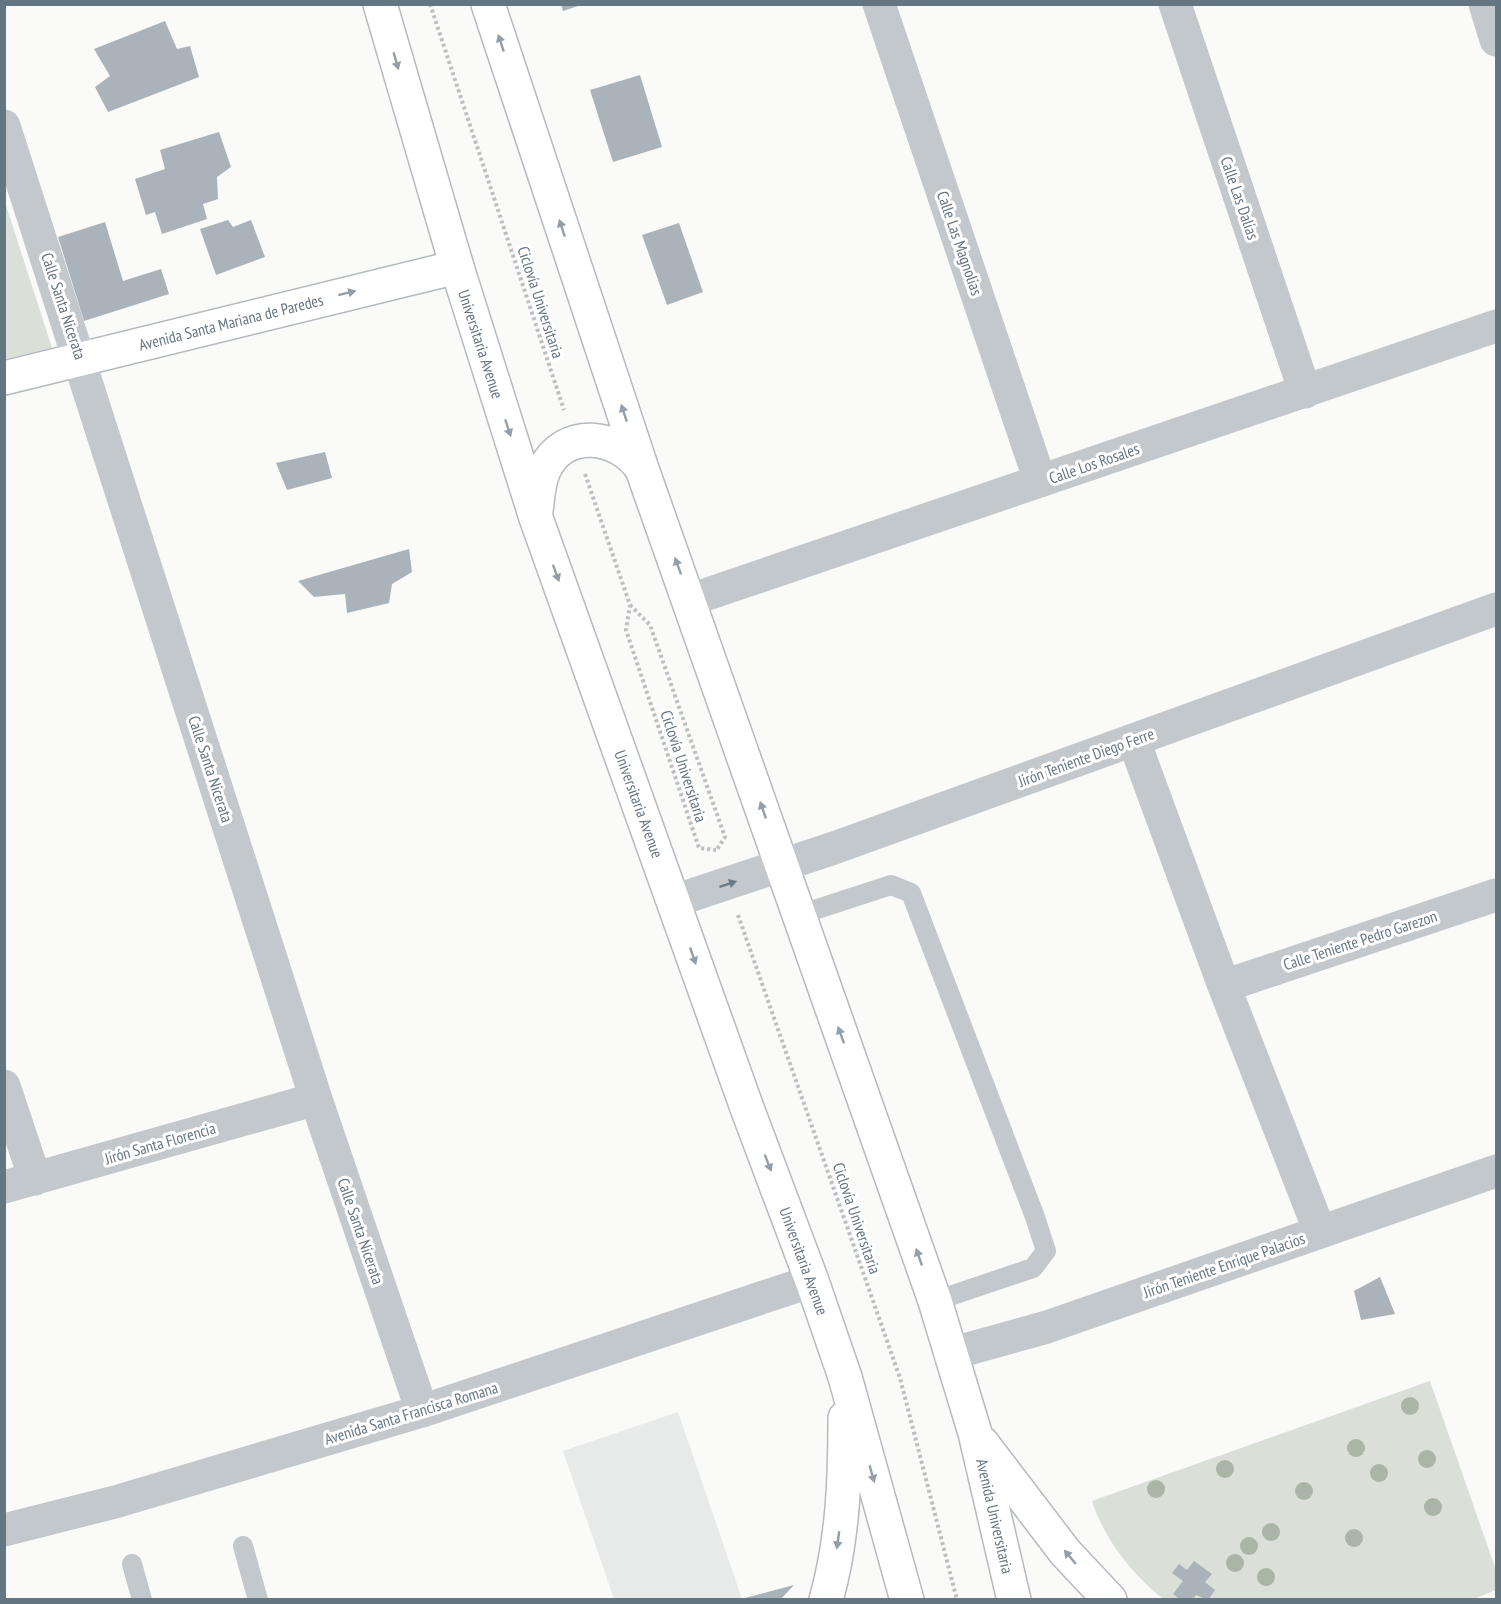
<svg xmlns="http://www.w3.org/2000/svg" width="1501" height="1604" font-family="'PT Sans Narrow',sans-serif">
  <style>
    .built { fill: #e8e9e9 }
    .green { fill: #dadfd7 }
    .building { fill: #aab3b9 }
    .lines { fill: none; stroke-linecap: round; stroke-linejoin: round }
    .secondary-casing { stroke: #b3babf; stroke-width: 36 }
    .primary-casing { stroke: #b5babe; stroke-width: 36 }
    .path { stroke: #bbbfc2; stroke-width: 4; stroke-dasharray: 3 3; stroke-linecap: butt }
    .lane { stroke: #c3c8cc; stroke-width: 20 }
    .street { stroke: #c3c8cc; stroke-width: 33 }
    .secondary { stroke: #fff; stroke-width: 33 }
    .primary { stroke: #fff; stroke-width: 33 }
    .tree { fill: #aab4a7 }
    .oneway { fill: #939fa8 }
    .oneway2 { fill: #6a7a87 }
    .labels { text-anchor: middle; stroke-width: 6; stroke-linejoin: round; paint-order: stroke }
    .street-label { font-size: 16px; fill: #657683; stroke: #fff }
  </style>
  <rect width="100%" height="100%" fill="#fafaf8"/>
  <path class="built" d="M 678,1412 L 742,1599 L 614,1599 L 563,1451 Z"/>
  <path class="green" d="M 4,199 L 52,348 L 5,359 L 4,359 Z
    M 1430,1381 L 1496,1570 L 1496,1590 L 1471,1600 L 1163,1599 C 1132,1574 1104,1539 1092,1501 Z"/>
  <path class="building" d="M 561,4 L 581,4 L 581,5 L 563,11 Z
    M 165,21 L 177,49 L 190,46 L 199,77 L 108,112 L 95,87 L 110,76 L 94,49 Z
    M 640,75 L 662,147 L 613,162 L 590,90 Z
    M 219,132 L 231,167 L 217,177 L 218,199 L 203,204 L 207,219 L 162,234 L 155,212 L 146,215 L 135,179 L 165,169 L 160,150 Z
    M 228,220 L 233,227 L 251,220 L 265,257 L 216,275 L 200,229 Z
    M 105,222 L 123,281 L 161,269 L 169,294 L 84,321 L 58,237 Z
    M 679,223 L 703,292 L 667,305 L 642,235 Z
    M 325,452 L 332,478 L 287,490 L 276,463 Z
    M 409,549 L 412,572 L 392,584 L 389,603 L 347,613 L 345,594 L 314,597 L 298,581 Z
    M 1380,1277 L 1395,1314 L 1361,1320 L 1354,1291 Z
    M 1194,1561 L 1212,1574 L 1205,1582 L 1215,1590 L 1208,1600 L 1196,1595 L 1192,1600 L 1180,1600 L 1173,1594 L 1183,1581 L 1172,1573 L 1179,1564 L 1187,1570 Z
    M 794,1585 L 780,1600 L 741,1600 L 741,1599 Z"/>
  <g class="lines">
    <g class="secondary-casing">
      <path id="secondary" d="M 4,378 L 457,267"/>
    </g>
    <g class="primary-casing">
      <path id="primary" d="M 380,4 L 457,267 L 536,518 L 747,1108 L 812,1281 L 845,1377 L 907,1600
        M 488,4 L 642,469 L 935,1301 L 975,1433 L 1014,1600
        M 536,511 C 538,497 538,483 544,470 C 564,427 619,434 642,469
        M 982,1443 L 1065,1552 L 1110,1600
        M 826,1600 C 843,1540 845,1479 845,1418"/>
    </g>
    <path class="path" d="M 430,4 L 564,410
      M 585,474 L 630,605 L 626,630 L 699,848 L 716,850
      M 630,605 L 650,625 L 725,837 L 716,851
      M 738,915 L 900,1378 L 957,1600"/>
    <path class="lane" d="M 799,915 L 891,885 L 911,893 L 1035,1217 L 1046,1251 L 1033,1268 L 935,1301
      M 243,1546 L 258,1600
      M 132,1564 L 142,1600"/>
    <path class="street" d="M 879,4 L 1040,481
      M 1175,4 L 1305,392
      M 1485,4 L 1496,40
      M 4,126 L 316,1099 L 422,1411
      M 690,600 L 1496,326
      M 1134,741 L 1224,986 L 1320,1232
      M 674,901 L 834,848 L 1496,609
      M 1224,986 L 1496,895
      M 4,1086 L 35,1179
      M 4,1187 L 316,1099
      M 950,1354 L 1047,1327 L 1496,1171
      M 4,1530 L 115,1502 L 422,1411 L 812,1281"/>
    <use href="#secondary" class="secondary"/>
    <use href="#primary" class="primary"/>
  </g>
  <g class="tree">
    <circle cx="1410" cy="1406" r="9"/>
    <circle cx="1356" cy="1448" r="9"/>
    <circle cx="1427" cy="1459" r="9"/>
    <circle cx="1225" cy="1469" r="9"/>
    <circle cx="1379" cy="1473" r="9"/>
    <circle cx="1156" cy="1489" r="9"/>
    <circle cx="1304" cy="1491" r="9"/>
    <circle cx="1433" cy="1507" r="9"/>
    <circle cx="1271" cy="1532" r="9"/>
    <circle cx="1354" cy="1538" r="9"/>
    <circle cx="1249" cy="1546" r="9"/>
    <circle cx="1235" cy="1563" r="9"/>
    <circle cx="1266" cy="1577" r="9"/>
  </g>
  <defs><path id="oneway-solid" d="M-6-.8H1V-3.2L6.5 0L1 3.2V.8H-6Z" transform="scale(1.5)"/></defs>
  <g class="oneway">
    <use href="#oneway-solid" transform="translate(501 43) rotate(-108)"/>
    <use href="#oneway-solid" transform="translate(396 61) rotate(74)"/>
    <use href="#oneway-solid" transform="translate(562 228) rotate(-108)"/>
    <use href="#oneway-solid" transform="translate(347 293) rotate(-14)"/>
    <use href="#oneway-solid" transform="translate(624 413) rotate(-108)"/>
    <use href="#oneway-solid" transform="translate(508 428) rotate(72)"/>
    <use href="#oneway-solid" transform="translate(678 566) rotate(-110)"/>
    <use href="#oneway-solid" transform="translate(556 573) rotate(70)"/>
    <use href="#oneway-solid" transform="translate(763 810) rotate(-109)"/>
    <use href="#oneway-solid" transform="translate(693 956) rotate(71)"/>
    <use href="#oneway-solid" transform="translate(841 1035) rotate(-110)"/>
    <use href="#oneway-solid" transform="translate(768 1163) rotate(69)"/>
    <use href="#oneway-solid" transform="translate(919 1257) rotate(-109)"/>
    <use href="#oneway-solid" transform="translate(872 1474) rotate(74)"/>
    <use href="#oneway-solid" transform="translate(838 1540) rotate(98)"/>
    <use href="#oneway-solid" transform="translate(1070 1557) rotate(-130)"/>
  </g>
  <use class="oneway2" href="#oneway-solid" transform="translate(728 884) rotate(-18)"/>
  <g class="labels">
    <g class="street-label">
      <text transform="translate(1240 198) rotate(71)" y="6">Calle Las Dalias</text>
      <text transform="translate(960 243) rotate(71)" y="6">Calle Las Magnolias</text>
      <text transform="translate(541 302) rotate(72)" y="6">Ciclovía Universitaria</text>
      <text transform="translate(64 306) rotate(72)" y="6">Calle Santa Nicerata</text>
      <text transform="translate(231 322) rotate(-14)" y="6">Avenida Santa Mariana de Paredes</text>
      <text transform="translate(481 344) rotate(72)" y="6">Universitaria Avenue</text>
      <text transform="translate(1094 463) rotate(-19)" y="6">Calle Los Rosales</text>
      <text transform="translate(1086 757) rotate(-20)" y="6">Jirón Teniente Diego Ferre</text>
      <text transform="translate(684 766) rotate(72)" y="6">Ciclovía Universitaria</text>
      <text transform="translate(211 769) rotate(72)" y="6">Calle Santa Nicerata</text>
      <text transform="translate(639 804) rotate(70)" y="6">Universitaria Avenue</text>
      <text transform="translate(1360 940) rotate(-18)" y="6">Calle Teniente Pedro Garezon</text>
      <text transform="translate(160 1143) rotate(-16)" y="6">Jirón Santa Florencia</text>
      <text transform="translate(857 1218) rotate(71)" y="6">Ciclovía Universitaria</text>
      <text transform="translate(361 1231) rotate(71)" y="6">Calle Santa Nicerata</text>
      <text transform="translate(804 1261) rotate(70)" y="6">Universitaria Avenue</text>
      <text transform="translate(1224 1265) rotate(-19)" y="6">Jirón Teniente Enrique Palacios</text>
      <text transform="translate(411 1413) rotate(-17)" y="6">Avenida Santa Francisca Romana</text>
      <text transform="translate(995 1516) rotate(77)" y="6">Avenida Universitaria</text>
    </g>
  </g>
  <rect width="1501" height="1604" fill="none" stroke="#657683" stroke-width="12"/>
</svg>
